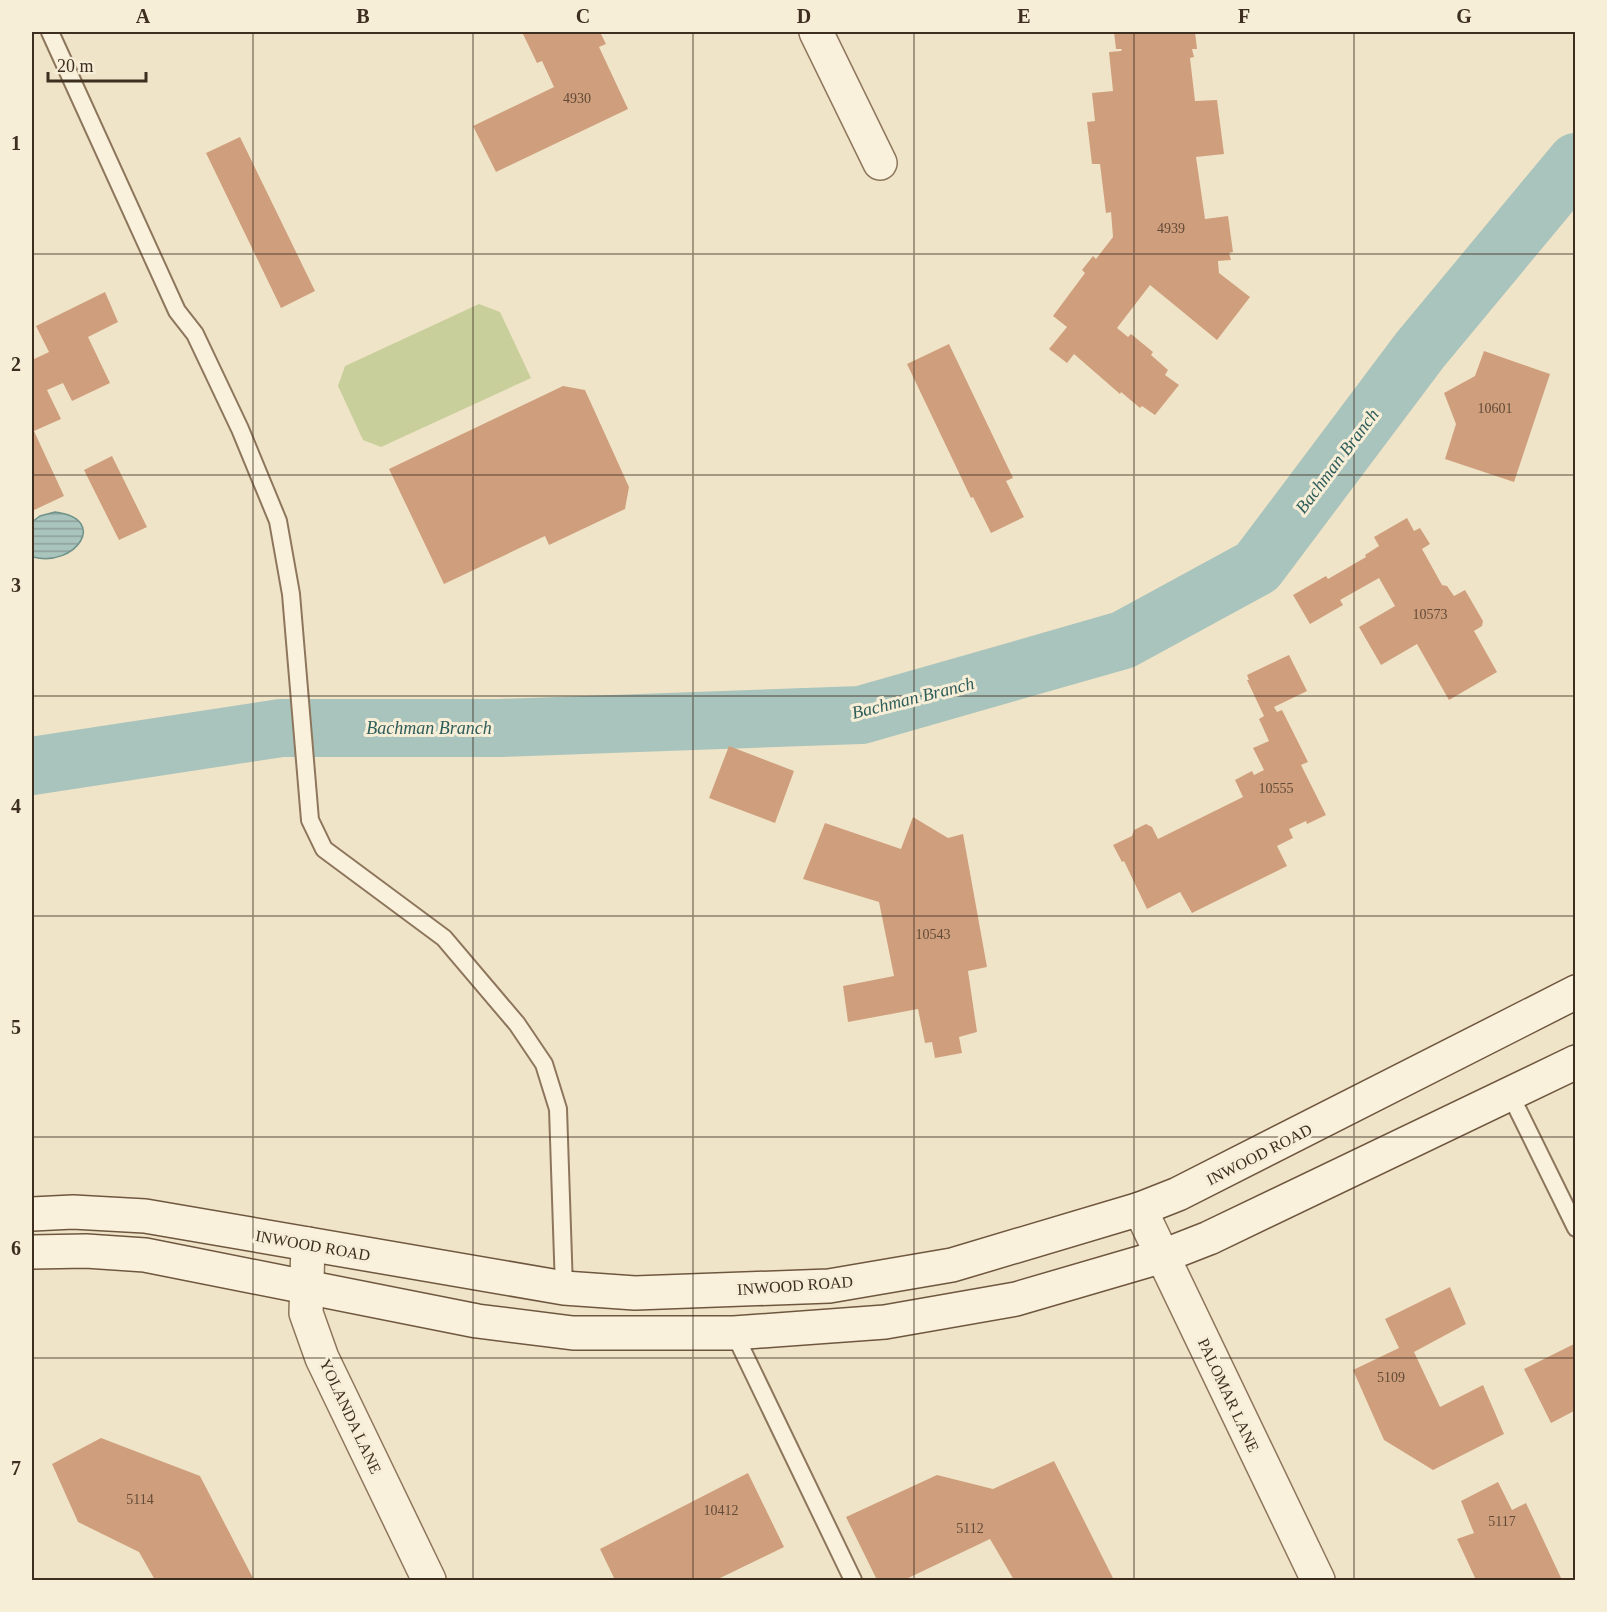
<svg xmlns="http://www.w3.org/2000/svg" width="1607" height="1612" font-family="Georgia,serif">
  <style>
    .grass { fill: #c9cf9b }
    .water { fill: url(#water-rules); stroke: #6f938a; stroke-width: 1.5 }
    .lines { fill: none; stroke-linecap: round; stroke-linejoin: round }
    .river { stroke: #a9c4bc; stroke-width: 58 }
    .building { fill: #cf9f7d }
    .lane-casing { stroke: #8d765c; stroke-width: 20 }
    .street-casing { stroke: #8d765c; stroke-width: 36 }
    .secondary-casing { stroke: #6f573f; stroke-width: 36 }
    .lane { stroke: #faf1dc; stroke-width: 16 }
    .street { stroke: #faf1dc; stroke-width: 33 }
    .secondary { stroke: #faf1dc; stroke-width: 33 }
    .grid { fill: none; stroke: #3d2e20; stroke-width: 1.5; stroke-opacity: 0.55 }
    .labels { text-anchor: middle; stroke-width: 6; stroke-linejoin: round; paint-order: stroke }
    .number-label { font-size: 14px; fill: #624a37 }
    .street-label { font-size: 16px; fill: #3d2e20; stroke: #f7eed8 }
    .water-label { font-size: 18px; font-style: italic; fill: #2f5d5a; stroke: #f7eed8 }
    .neatline { fill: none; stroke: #3d2e20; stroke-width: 2 }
    .grid-label { font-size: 20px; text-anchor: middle; font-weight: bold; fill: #3d2e20 }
  </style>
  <defs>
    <pattern id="water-rules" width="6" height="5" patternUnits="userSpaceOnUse" patternTransform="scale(1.5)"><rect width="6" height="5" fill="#a9c4bc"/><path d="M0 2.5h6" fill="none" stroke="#8ba098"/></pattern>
  </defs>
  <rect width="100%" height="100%" fill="#f0e4c8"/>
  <path class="grass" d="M 479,304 L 500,312 L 531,378 L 381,447 L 363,440 L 338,386 L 345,366 Z"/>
  <path class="water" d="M 55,512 C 110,519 75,568 33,557 L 32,556 L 32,522 L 40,516 Z"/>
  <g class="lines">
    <path class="river" d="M 32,766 L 281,728 L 500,728 L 861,715 L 1123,640 L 1257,567 L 1420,350 L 1576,162"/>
  </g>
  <path class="building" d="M 522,32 L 600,32 L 606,44 L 599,47 L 628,109 L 496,172 L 473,126 L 554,87 L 542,61 L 537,63 Z
    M 1114,32 L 1195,32 L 1197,49 L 1192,49 L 1194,57 L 1190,58 L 1195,101 L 1217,100 L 1224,154 L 1196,157 L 1205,219 L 1228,216 L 1233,252 L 1229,253 L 1231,260 L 1218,261 L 1219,273 L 1250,297 L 1217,340 L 1150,285 L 1117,328 L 1128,337 L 1131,334 L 1153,352 L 1151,355 L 1168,370 L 1165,375 L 1179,385 L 1155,415 L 1142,406 L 1140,408 L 1121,392 L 1120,394 L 1074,354 L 1067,363 L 1049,349 L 1067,327 L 1053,316 L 1085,273 L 1082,270 L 1093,256 L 1096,259 L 1113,237 L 1111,212 L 1106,213 L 1100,164 L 1092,164 L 1087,122 L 1095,121 L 1092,93 L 1113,91 L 1109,52 L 1121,51 L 1122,49 L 1116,49 Z
    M 240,137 L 315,291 L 281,308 L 206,153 Z
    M 105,292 L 118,322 L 88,337 L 110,383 L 72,401 L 63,383 L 47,390 L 61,419 L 34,431 L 64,496 L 32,511 L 32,360 L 49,352 L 36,326 Z
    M 949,344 L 1013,478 L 1006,481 L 1024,517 L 991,533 L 973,497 L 971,498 L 907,364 Z
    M 1484,351 L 1550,374 L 1514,482 L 1445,459 L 1456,424 L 1444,393 L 1475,376 Z
    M 563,386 L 585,390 L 629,487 L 625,509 L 549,545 L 545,536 L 444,584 L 389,469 Z
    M 112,456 L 147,527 L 119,540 L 84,470 Z
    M 1407,518 L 1414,531 L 1420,528 L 1430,544 L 1422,549 L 1442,585 L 1447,586 L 1454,596 L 1465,590 L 1483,621 L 1482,626 L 1474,631 L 1497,672 L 1449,700 L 1417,644 L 1381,665 L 1359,627 L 1395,606 L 1379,578 L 1340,600 L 1343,605 L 1310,624 L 1293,595 L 1326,576 L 1328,579 L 1366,557 L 1365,555 L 1379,546 L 1374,537 Z
    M 1289,655 L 1307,691 L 1274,707 L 1277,712 L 1282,710 L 1308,762 L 1301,765 L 1326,815 L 1307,824 L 1306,821 L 1289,829 L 1293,838 L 1277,846 L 1287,866 L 1192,913 L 1180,892 L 1147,909 L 1124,861 L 1122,862 L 1113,845 L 1132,836 L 1134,830 L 1146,824 L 1152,827 L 1158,839 L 1243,797 L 1235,780 L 1252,771 L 1254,775 L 1264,770 L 1253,748 L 1269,741 L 1259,719 L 1264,716 L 1247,680 L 1249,680 L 1247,675 Z
    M 729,746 L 794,771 L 775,823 L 709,798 Z
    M 913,817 L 948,838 L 963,834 L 987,967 L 968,971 L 977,1032 L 959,1037 L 962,1053 L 935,1058 L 932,1042 L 925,1043 L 918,1009 L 848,1022 L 843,986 L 894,976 L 879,902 L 803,879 L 825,823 L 901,849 Z
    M 1450,1287 L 1466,1324 L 1414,1352 L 1440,1407 L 1483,1385 L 1504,1434 L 1433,1470 L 1384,1440 L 1353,1370 L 1399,1348 L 1385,1319 Z
    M 1576,1343 L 1576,1410 L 1551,1423 L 1524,1369 Z
    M 101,1438 L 200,1476 L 254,1580 L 155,1580 L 139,1552 L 78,1522 L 52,1464 Z
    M 1054,1461 L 1114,1580 L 1014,1580 L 990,1539 L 904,1580 L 877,1580 L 846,1517 L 937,1475 L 993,1489 Z
    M 748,1473 L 784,1547 L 716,1580 L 615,1580 L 600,1549 Z
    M 1498,1482 L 1512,1510 L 1526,1503 L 1562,1580 L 1476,1580 L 1457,1539 L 1474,1533 L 1461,1501 Z"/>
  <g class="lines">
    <g class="lane-casing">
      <path id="lane" d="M 50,32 L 177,311 L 195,334 L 240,429 L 278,521 L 291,594 L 310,820 L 324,849 L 444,938 L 517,1024 L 544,1064 L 558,1109 L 564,1288
        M 1510,1094 L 1576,1228
        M 734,1333 L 853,1580"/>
    </g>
    <g class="street-casing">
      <path id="street" d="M 816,32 L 880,163
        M 1140,1209 L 1318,1580
        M 308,1244 L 306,1313 L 322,1358 L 429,1580"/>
    </g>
    <g class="secondary-casing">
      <path id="secondary" d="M 32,1214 L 73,1212 L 145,1216 L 564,1288 L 635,1293 L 829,1286 L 952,1265 L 1140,1209 L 1178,1194 L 1576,992
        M 32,1252 L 86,1251 L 145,1255 L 477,1321 L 573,1333 L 734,1333 L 885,1322 L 1016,1299 L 1163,1256 L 1209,1238 L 1576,1062"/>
    </g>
    <use href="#lane" class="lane"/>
    <use href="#street" class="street"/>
    <use href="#secondary" class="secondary"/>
  </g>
  <path class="grid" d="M 253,32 L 253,1580M 473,32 L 473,1580M 693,32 L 693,1580M 914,32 L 914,1580M 1134,32 L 1134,1580M 1354,32 L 1354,1580M 32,254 L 1576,254M 32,475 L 1576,475M 32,696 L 1576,696M 32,916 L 1576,916M 32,1137 L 1576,1137M 32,1358 L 1576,1358"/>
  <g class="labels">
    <g class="number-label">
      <text x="577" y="103">4930</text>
      <text x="1171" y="233">4939</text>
      <text x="1495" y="413">10601</text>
      <text x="1430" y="619">10573</text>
      <text x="1276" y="793">10555</text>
      <text x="933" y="939">10543</text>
      <text x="1391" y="1382">5109</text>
      <text x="140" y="1504">5114</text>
      <text x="721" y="1515">10412</text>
      <text x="1502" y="1526">5117</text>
      <text x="970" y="1533">5112</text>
    </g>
    <g class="street-label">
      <text transform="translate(1259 1154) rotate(-27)" y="6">INWOOD ROAD</text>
      <text transform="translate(313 1245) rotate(10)" y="6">INWOOD ROAD</text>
      <text transform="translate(795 1285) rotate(-4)" y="6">INWOOD ROAD</text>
      <text transform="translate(1229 1395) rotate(65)" y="6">PALOMAR LANE</text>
      <text transform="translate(351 1416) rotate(65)" y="6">YOLANDA LANE</text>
    </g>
    <g class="water-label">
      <text transform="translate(1337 461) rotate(-53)" y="6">Bachman Branch</text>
      <text transform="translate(913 698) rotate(-14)" y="6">Bachman Branch</text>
      <text x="429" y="734">Bachman Branch</text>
    </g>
  </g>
  <rect width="1607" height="1612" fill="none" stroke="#f7eed8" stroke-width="66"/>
  <path d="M48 72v9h98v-9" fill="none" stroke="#3d2e20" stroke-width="3"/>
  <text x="57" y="72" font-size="18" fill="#3d2e20" stroke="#f7eed8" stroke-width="4.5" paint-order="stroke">20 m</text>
  <rect x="33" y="33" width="1541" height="1546" class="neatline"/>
  <g class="grid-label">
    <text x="143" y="23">A</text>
    <text x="363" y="23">B</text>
    <text x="583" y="23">C</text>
    <text x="804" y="23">D</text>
    <text x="1024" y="23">E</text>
    <text x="1244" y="23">F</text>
    <text x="1464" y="23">G</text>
    <text x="16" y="150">1</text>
    <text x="16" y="371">2</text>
    <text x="16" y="592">3</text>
    <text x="16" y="813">4</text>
    <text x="16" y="1034">5</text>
    <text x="16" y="1255">6</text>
    <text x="16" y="1475">7</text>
  </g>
</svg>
